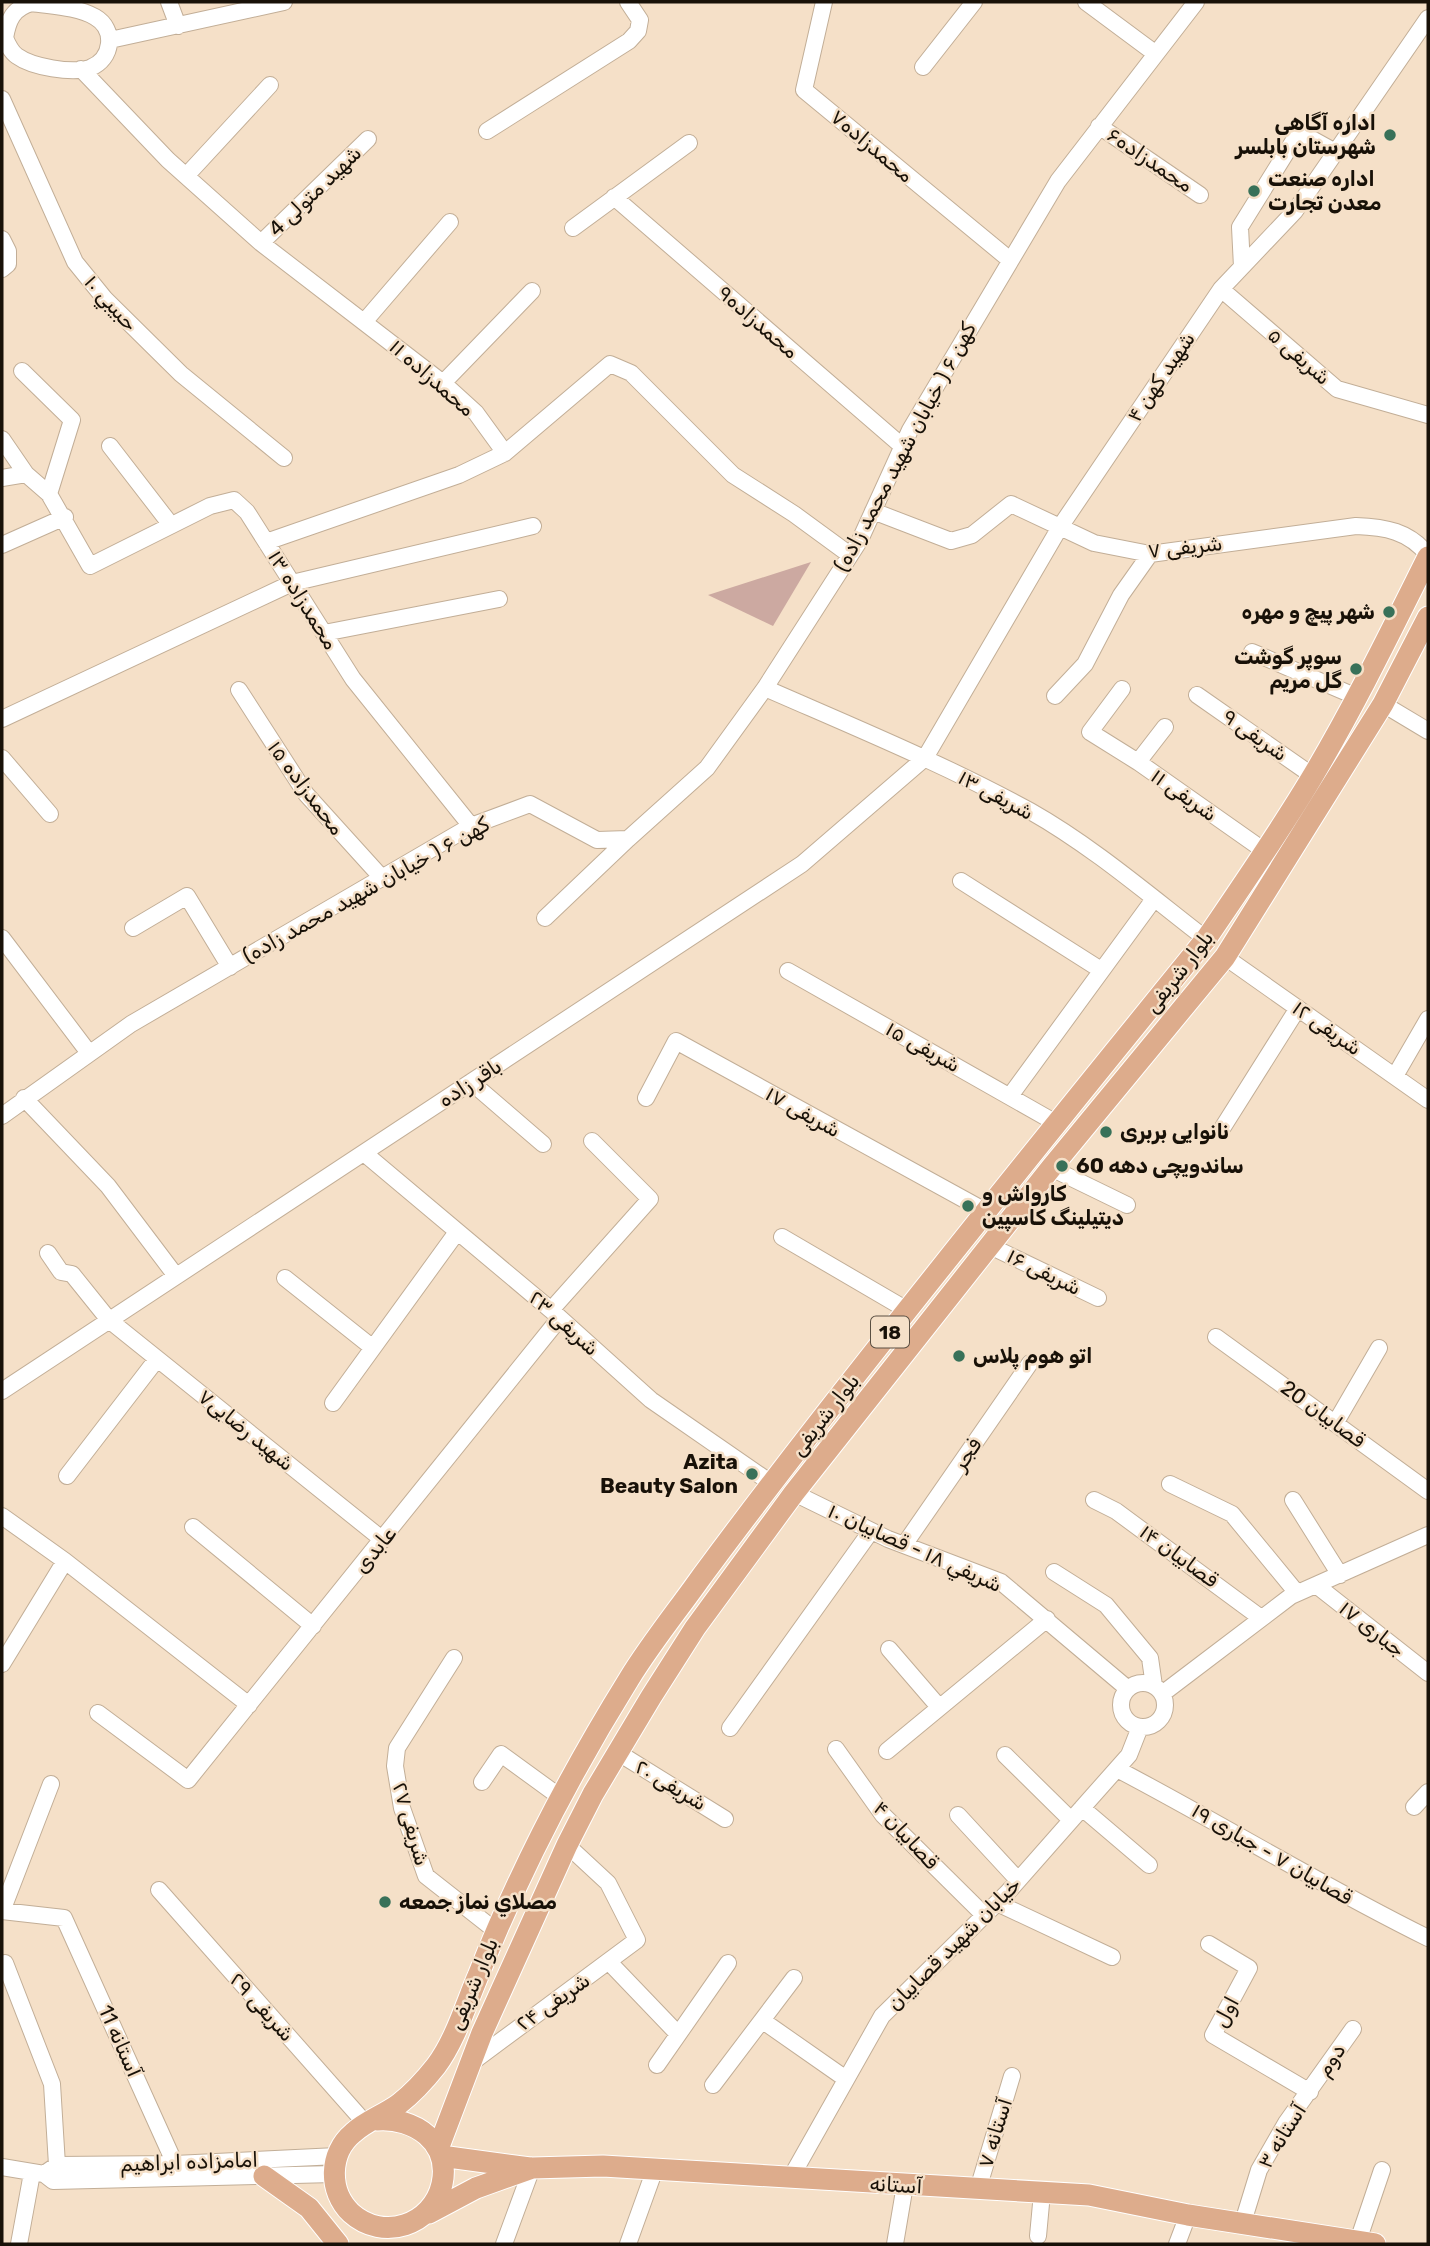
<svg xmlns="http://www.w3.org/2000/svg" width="1430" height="2246" font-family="Rubik,Cairo,sans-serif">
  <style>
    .green { fill: #cca9a1 }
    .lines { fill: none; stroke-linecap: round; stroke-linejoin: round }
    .minor-casing { stroke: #c2ae97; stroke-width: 18 }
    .major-casing { stroke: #fff; stroke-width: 23 }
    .minor { stroke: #fff; stroke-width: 16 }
    .major { stroke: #ddac8c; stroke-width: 21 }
    .poi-dot { fill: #387159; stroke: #f5e0c8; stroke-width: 2.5 }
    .labels { text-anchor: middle; stroke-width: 5; stroke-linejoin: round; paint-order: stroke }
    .shield { fill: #f5e0c8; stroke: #5a4f42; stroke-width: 2 }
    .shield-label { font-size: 19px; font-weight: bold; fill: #181108 }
    .poi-label { font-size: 21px; font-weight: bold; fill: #181108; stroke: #f5e0c8; text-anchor: start }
    .street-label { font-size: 21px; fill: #181108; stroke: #f5e0c8 }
  </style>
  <rect width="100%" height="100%" fill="#f5e0c8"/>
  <path class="green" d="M 811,562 L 773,626 L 708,595 Z"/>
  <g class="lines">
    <g class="minor-casing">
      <path id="minor" d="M 169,2 L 178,26
        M 824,2 L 804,90 L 1010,260
        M 1086,2 L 1156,54
        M 32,3 C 51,6 78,7 95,17 C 116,29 113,59 90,68 C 72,74 32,67 17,56 C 11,52 8,45 5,38 C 8,20 13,8 32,3 Z
        M 110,40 L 284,2
        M 923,67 L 974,2
        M 81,69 L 168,160 L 261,243 L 443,383 L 476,413 L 505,453 L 610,364 L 631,373 L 733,475 L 794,514 L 850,555
        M 2,99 L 75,262 L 105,299 L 181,374 L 284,458
        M 1099,126 L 1200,195
        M 487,131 L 629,41 L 638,31 L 640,20 L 628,2
        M 186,176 L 270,85
        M 614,197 L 902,446
        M 573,228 L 689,143
        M 2,239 L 8,251 L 8,264 L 2,269
        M 261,243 L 368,139
        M 1242,267 L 1240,227 L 1299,132 L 1337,153
        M 1221,289 L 1337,389 L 1428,415
        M 364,322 L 450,222
        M 22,371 L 72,420 L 49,494
        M 443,383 L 532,291
        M 2,439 L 26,474 L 49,494 L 90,566 L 210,506 L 234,500 L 247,512 L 353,679 L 471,826
        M 110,446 L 171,525
        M 2,478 L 26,474
        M 873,511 L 951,541 L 972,535 L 1011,504 L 1094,543 L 1150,554 L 1356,526 C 1385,527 1409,531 1428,555
        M 266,542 L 459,475 L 505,453
        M 2,545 L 65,517
        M 324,633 L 499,599
        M 1252,652 L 1357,697
        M 765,688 C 854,727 944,764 1030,811 C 1092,846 1149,895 1206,939
        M 1122,689 L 1090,732 L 1138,762
        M 239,690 L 306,794 L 383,879
        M 1197,695 L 1313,776
        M 1055,696 L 1085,664 L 1121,595 L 1150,554
        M 1383,704 L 1428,731
        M 2,719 L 292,583 L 533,526
        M 1165,727 L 1138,762 L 1266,852
        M 2,758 L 50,814
        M 961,881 L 1101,970
        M 545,918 L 628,839
        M 133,928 L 187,896 L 230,967
        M 2,938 L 89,1053
        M 1225,957 L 1428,1100
        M 788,971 L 1056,1123
        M 1395,1076 L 1428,1019
        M 471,1082 L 543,1144
        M 1010,1096 L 1154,899
        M 24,1098 L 108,1186 L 176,1276
        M 646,1098 L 676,1041 L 987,1212
        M 2,1116 L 131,1024 L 471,826 L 530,804 L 597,840 L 628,839 L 707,768 L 765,688 L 860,540 L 910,430 L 1058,181 L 1196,2
        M 1223,1127 L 1298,1008
        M 364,1153 L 551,1310 L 651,1400 L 771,1483
        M 1051,1168 L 1127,1205
        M 782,1237 L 907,1310
        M 990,1246 L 1098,1298
        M 48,1253 L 61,1272 L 72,1274 L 109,1320 L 383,1540
        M 285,1278 L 373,1348
        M 551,1310 L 650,1199 L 592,1141
        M 1216,1337 L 1428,1491
        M 2,1391 L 802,864 L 925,758 L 1060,527 L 1221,289 L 1295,211 L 1428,18
        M 333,1403 L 457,1232
        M 1336,1422 L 1379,1348
        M 67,1476 L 157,1359
        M 1170,1484 L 1232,1514 L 1297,1593
        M 794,1493 L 888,1539 L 1001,1582 L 1128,1689
        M 1094,1500 L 1116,1511 L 1261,1618
        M 1293,1500 L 1340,1575
        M 2,1516 L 65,1561 L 249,1705
        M 193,1527 L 313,1626
        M 904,1545 L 1030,1363
        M 1054,1572 L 1106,1605 L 1150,1658 L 1154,1686
        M 1316,1585 L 1428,1673
        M 889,1649 L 939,1707
        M 454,1658 L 397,1748 L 395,1766 L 402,1808 L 426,1876 L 496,1931
        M 2,1664 L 65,1561
        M1121 1705a22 22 0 1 1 44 0a22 22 0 1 1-44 0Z
        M 1162,1694 L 1291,1596 L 1428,1535
        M 98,1713 L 188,1780 L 559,1319
        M 730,1728 L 871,1531
        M 836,1749 L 883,1815 L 984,1915
        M 887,1751 L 1047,1619
        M 617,1752 L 725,1819
        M 1005,1755 L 1071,1820
        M 1117,1769 C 1222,1824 1322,1886 1428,1938
        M 482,1782 L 501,1754 L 560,1797
        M 1414,1807 L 1428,1792
        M 1082,1808 L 1149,1865
        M 958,1815 L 1018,1880
        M 159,1890 L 366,2124
        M 997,1903 L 1112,1957
        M 2,1911 L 64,1918 L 175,2164
        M 2,1911 L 51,1784
        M 1209,1944 L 1249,1968 L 1213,2035 L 1310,2092
        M 609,1962 L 678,2034
        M 5,1963 L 52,2084 L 57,2165
        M 763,2021 L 846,2079
        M 471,2063 L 637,1940 L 608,1883 L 567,1845
        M 657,2065 L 728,1963
        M 713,2085 L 794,1978
        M 2,2167 L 44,2174 L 53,2181 L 334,2174
        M 44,2174 L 57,2165 L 175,2164 L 337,2156
        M 790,2179 L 882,2016 L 1007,1893 L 1082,1808 L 1129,1755 L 1140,1727
        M 978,2189 L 1012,2076
        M 1243,2222 L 1259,2170 L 1286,2123 L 1353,2029
        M 1038,2236 L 1042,2193
        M 1358,2241 L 1382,2170
        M 19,2244 L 32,2173
        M 504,2244 L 532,2168
        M 628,2244 L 655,2169
        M 895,2244 L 905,2185
        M 1177,2244 L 1188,2215"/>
    </g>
    <g class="major-casing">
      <path id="major" d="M 377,2120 C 414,2117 451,2142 442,2184 C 433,2225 383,2242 351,2213 C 328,2191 329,2153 353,2133 C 366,2121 384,2115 399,2104 C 413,2093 425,2080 436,2066 C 455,2041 466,2004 478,1976 C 519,1872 570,1774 629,1679 C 651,1643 678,1610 702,1576 C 756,1503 811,1432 867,1361 C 979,1219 1092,1079 1206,939 C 1242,886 1278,834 1311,779 C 1354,707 1391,631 1428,557
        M 438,2149 L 482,2033 L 567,1845 L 593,1794 L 651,1697 L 695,1628 L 794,1493 L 1051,1168 L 1225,957 L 1383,704 L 1428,617
        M 441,2156 L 530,2168
        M 264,2176 L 309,2208 L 338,2244
        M 429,2213 L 476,2188 L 532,2168 L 603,2166 L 1089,2195 L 1188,2215 L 1375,2244"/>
    </g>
    <use href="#minor" class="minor"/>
    <use href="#major" class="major"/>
  </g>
  <g class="poi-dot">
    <circle cx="1390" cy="135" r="7"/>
    <circle cx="1254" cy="191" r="7"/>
    <circle cx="1389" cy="612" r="7"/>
    <circle cx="1356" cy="669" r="7"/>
    <circle cx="1106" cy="1132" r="7"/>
    <circle cx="1062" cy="1166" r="7"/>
    <circle cx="968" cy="1206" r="7"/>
    <circle cx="959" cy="1356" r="7"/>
    <circle cx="752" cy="1474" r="7"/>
    <circle cx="385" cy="1902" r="7"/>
  </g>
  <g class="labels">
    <rect class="shield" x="871" y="1316.5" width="38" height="31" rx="5"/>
    <g class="shield-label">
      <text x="890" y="1339">18</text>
    </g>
    <g class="poi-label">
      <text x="1376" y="130" text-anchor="end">اداره آگاهی<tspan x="1376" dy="24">شهرستان بابلسر</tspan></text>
      <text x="1268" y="186">اداره صنعت<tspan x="1268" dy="24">معدن تجارت</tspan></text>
      <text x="1375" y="619" text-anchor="end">شهر پیچ و مهره</text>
      <text x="1342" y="664" text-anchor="end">سوپر گوشت<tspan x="1342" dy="24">گل مریم</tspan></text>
      <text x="1120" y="1139">نانوایی بربری</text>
      <text x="1076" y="1173">ساندویچی دهه 60</text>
      <text x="982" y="1201">کارواش و<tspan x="982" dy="24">دیتیلینگ کاسپین</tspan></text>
      <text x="973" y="1363">اتو هوم پلاس</text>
      <text x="738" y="1469" text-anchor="end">Azita<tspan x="738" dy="24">Beauty Salon</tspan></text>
      <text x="399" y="1909">مصلاي نماز جمعه</text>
    </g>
    <g class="street-label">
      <text transform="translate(872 146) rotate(40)" y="7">محمدزاده۷</text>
      <text transform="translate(1150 160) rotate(34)" y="7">محمدزاده۶</text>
      <text transform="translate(315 191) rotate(-44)" y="7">شهید متولی 4</text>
      <text transform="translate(111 303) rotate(48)" y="7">حبيبي ١٠</text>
      <text transform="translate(758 322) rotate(41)" y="7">محمدزاده۹</text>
      <text transform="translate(1299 356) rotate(41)" y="7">شریفی ۵</text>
      <text transform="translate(1161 377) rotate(-56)" y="7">شهید کهن ۴</text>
      <text transform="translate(432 378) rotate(41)" y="7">محمدزاده ۱۱</text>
      <text transform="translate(905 447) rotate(-62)" y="7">کهن ۶ ( خیابان شهید محمد زاده)</text>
      <text transform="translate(1185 547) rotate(-6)" y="7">شریفی ۷</text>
      <text transform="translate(303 600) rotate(58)" y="7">محمدزاده ۱۳</text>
      <text transform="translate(1255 735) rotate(35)" y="7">شریفی ۹</text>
      <text transform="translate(306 788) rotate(53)" y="7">محمدزاده ۱۵</text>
      <text transform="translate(996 795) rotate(28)" y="7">شریفی ۱۳</text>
      <text transform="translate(1184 795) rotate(35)" y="7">شریفی ۱۱</text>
      <text transform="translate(366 890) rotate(-29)" y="7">کهن ۶ ( خیابان شهید محمد زاده)</text>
      <text transform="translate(1179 972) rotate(-52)" y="7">بلوار شریفی</text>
      <text transform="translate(1327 1028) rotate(35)" y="7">شریفی ۱۲</text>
      <text transform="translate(923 1047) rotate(29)" y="7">شریفی ۱۵</text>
      <text transform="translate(470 1083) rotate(-33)" y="7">باقر زاده</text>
      <text transform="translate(803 1112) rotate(29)" y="7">شریفی ۱۷</text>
      <text transform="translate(1044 1272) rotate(26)" y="7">شریفی ۱۶</text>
      <text transform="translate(564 1323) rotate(42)" y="7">شریفی ۲۳</text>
      <text transform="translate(1323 1414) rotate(36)" y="7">قصابیان 20</text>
      <text transform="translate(825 1415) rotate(-52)" y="7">بلوار شریفی</text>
      <text transform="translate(246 1430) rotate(39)" y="7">شهید رضایی۷</text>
      <text transform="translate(967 1454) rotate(-55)" y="7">فجر</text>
      <text transform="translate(915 1548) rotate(24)" y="7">شريفي ۱۸ - قصابیان ۱۰</text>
      <text transform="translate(375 1550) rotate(-51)" y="7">عابدی</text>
      <text transform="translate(1179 1556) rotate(36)" y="7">قصابیان ۱۴</text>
      <text transform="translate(1372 1629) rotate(38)" y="7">جباری ۱۷</text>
      <text transform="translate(671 1785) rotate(31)" y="7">شریفی ۲۰</text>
      <text transform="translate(411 1824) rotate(74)" y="7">شریفی ۲۷</text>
      <text transform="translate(906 1835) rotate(47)" y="7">قصابیان ۴</text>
      <text transform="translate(1272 1854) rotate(30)" y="7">قصابيان ۷ - جباری ۱۹</text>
      <text transform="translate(954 1944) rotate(-45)" y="7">خیابان شهید قصابیان</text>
      <text transform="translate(473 1984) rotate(-67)" y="7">بلوار شریفی</text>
      <text transform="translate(553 2002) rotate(-35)" y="7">شریفی ۲۴</text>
      <text transform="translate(262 2007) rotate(48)" y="7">شریفی ۲۹</text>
      <text transform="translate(1226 2012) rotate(-62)" y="7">اول</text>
      <text transform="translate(120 2041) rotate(66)" y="7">آستانه 11</text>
      <text transform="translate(1331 2060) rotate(-56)" y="7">دوم</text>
      <text transform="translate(995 2133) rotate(-73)" y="7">آستانه ۷</text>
      <text transform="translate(1282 2136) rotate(-58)" y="7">آستانه ۳</text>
      <text transform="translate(189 2162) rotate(-2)" y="7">امامزاده ابراهیم</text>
      <text transform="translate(896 2185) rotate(3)" y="7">آستانه</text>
    </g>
  </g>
  <rect width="1430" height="2246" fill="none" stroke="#181108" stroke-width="7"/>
</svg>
